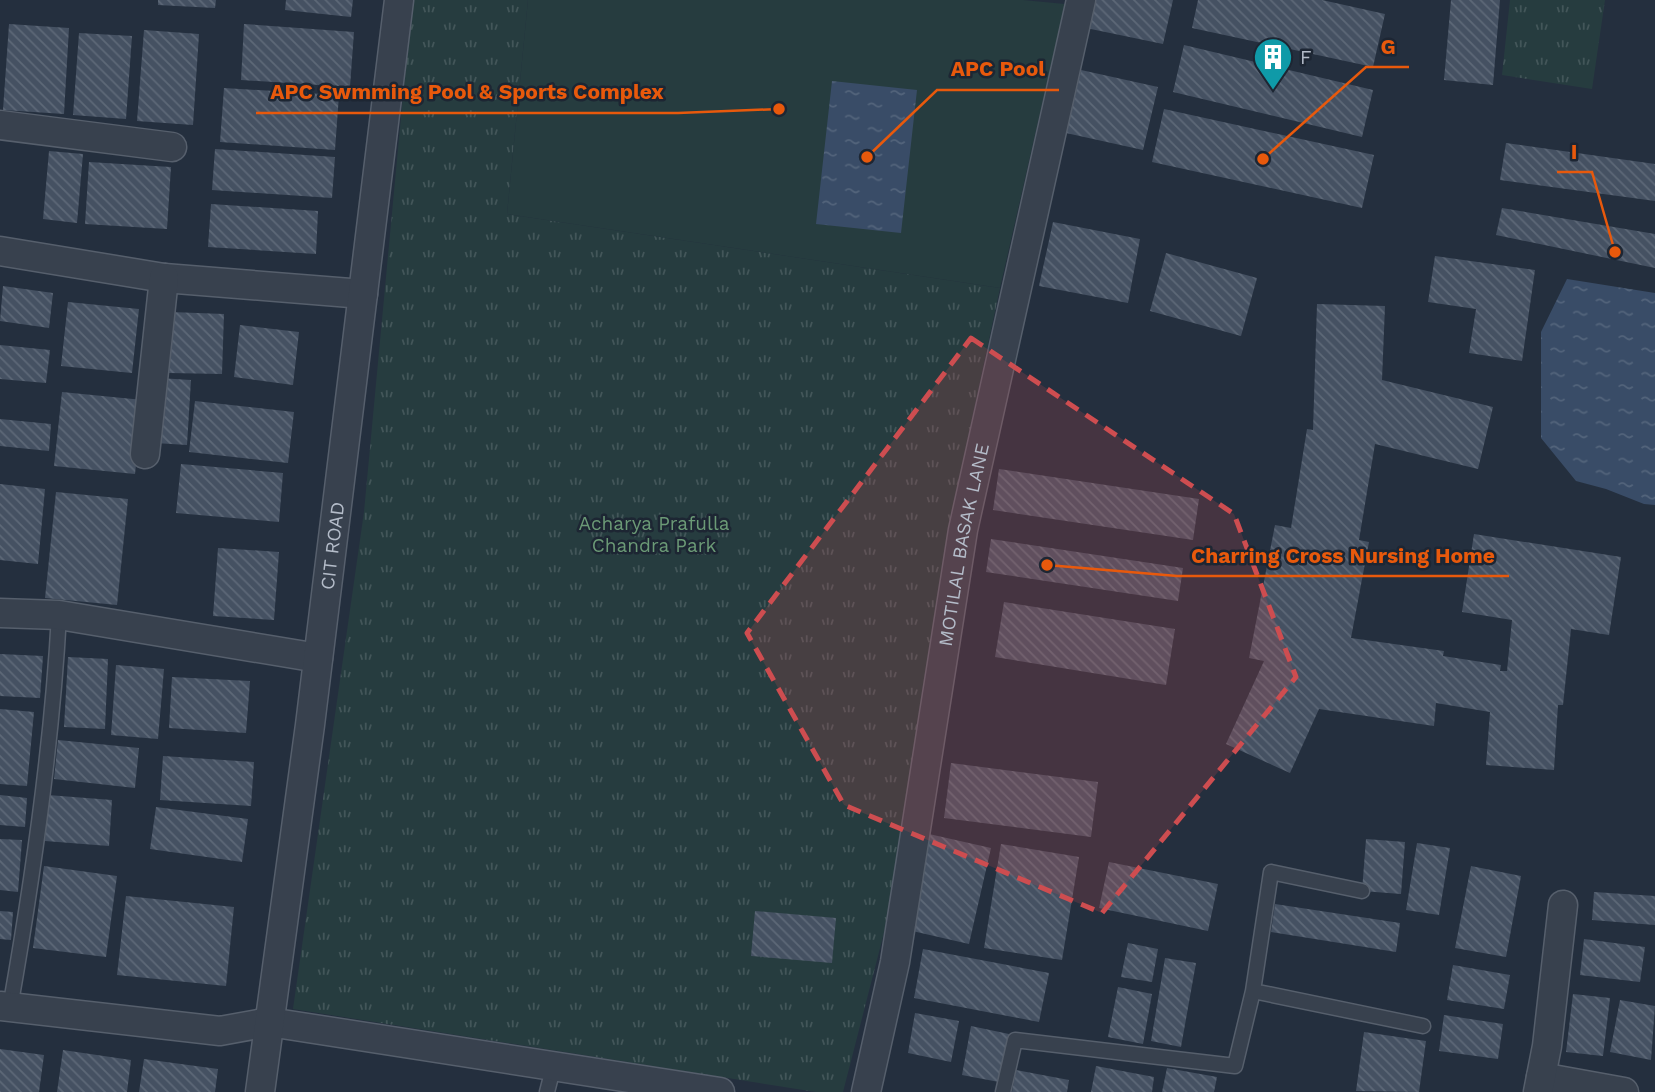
<svg xmlns="http://www.w3.org/2000/svg" width="1655" height="1092" font-family="'Work Sans',sans-serif">
  <style>
    .park { fill: url(#park-tufts) }
    .pitch { fill: #263c3f }
    .water { fill: url(#water-ripples) }
    .building { fill: url(#building-back-hatch) }
    .lines { fill: none; stroke-linecap: round; stroke-linejoin: round }
    .service-casing { stroke: #565f6c; stroke-width: 17 }
    .minor-casing { stroke: #565f6c; stroke-width: 31 }
    .service { stroke: #38414e; stroke-width: 14 }
    .minor { stroke: #38414e; stroke-width: 28 }
    .marked { fill: #ce4d50; fill-opacity: 0.2; stroke: #ce4d50; stroke-width: 5; stroke-dasharray: 14 9; stroke-linejoin: round }
    .labels { text-anchor: middle; stroke-width: 5; stroke-linejoin: round; paint-order: stroke }
    .poi-label { font-size: 19px; fill: #b4bcc9; stroke: #1d2633; text-anchor: start }
    .park-label { font-size: 19px; fill: #6b9a76; stroke: #1d2633 }
    .street-label { font-size: 19px; fill: #b4bcc9; stroke: #1d2633 }
    .leader { fill: none; stroke: #e8590c; stroke-width: 2.5 }
    .callout-dot { fill: #e8590c; stroke: #1d2633; stroke-width: 2.5 }
    .callout-label { font-size: 21px; text-anchor: middle; font-weight: bold; fill: #e8590c; stroke: #1d2633; stroke-width: 5; stroke-linejoin: round; paint-order: stroke }
  </style>
  <defs>
    <pattern id="park-tufts" width="24" height="20" patternUnits="userSpaceOnUse" patternTransform="scale(1.75)"><rect width="24" height="20" fill="#263c3f"/><path d="M3 7l-1-3M5 7V3M7 7l1-3M15 17l-1-3M17 17v-4M19 17l1-3" fill="none" stroke="#435659"/></pattern>
    <pattern id="water-ripples" width="26" height="14" patternUnits="userSpaceOnUse" patternTransform="scale(1.75)"><rect width="26" height="14" fill="#394c67"/><path d="M2 4q2-2 4 0t4 0M15 11q2-2 4 0t4 0" fill="none" stroke="#53647b"/></pattern>
    <pattern id="building-back-hatch" width="6" height="6" patternUnits="userSpaceOnUse" patternTransform="scale(1.75)"><rect width="6" height="6" fill="#455162"/><path d="M-1 5l2 2M0 0l6 6M5-1l2 2" fill="none" stroke="#5d6877"/></pattern>
  </defs>
  <rect width="100%" height="100%" fill="#242f3e"/>
  <path class="park" d="M 412,0 L 528,0 L 507,214 L 1000,288 L 950,522 L 897,882 L 843,1092 L 816,1092 L 293,1009 L 364,512 Z
    M 1510,0 L 1605,0 L 1592,89 L 1502,75 Z"/>
  <path class="pitch" d="M 528,0 L 1023,0 L 1065,4 L 1000,288 L 507,214 Z"/>
  <path class="water" d="M 832,81 L 917,90 L 901,233 L 816,224 Z
    M 1567,279 L 1655,293 L 1655,505 L 1644,504 L 1606,489 L 1576,481 L 1541,438 L 1541,332 Z"/>
  <path class="building" d="M 158,0 L 216,0 L 215,8 L 158,5 Z
    M 286,0 L 353,0 L 351,17 L 285,10 Z
    M 1092,0 L 1173,0 L 1163,44 L 1086,28 Z
    M 1198,0 L 1322,0 L 1385,14 L 1373,67 L 1192,28 Z
    M 1451,0 L 1500,0 L 1493,85 L 1444,80 Z
    M 9,24 L 69,28 L 64,114 L 3,110 Z
    M 244,24 L 354,32 L 350,87 L 241,80 Z
    M 144,30 L 199,34 L 193,125 L 137,121 Z
    M 79,33 L 132,36 L 126,119 L 73,115 Z
    M 1184,45 L 1373,90 L 1362,137 L 1173,92 Z
    M 1081,70 L 1158,87 L 1143,150 L 1066,133 Z
    M 224,88 L 339,95 L 335,150 L 220,142 Z
    M 1164,109 L 1374,155 L 1362,208 L 1152,162 Z
    M 1506,143 L 1655,164 L 1655,201 L 1500,180 Z
    M 215,149 L 335,157 L 332,198 L 212,190 Z
    M 49,151 L 83,154 L 77,223 L 43,219 Z
    M 89,162 L 171,167 L 167,229 L 85,224 Z
    M 211,204 L 318,211 L 316,254 L 208,247 Z
    M 1502,208 L 1655,234 L 1655,268 L 1496,235 Z
    M 1053,222 L 1140,239 L 1128,303 L 1039,286 Z
    M 1166,253 L 1257,278 L 1241,336 L 1150,311 Z
    M 1435,256 L 1535,270 L 1522,361 L 1469,353 L 1476,309 L 1428,302 Z
    M 3,286 L 53,293 L 49,328 L 0,321 Z
    M 68,302 L 139,309 L 132,373 L 61,366 Z
    M 1317,304 L 1385,306 L 1382,380 L 1493,407 L 1478,469 L 1375,444 L 1359,540 L 1369,542 L 1351,638 L 1444,651 L 1443,656 L 1501,665 L 1500,671 L 1507,671 L 1512,620 L 1462,612 L 1474,534 L 1621,557 L 1609,635 L 1571,629 L 1563,705 L 1558,705 L 1554,770 L 1486,765 L 1490,712 L 1436,703 L 1434,726 L 1319,709 L 1290,773 L 1226,744 L 1264,661 L 1249,658 L 1275,525 L 1291,528 L 1307,429 L 1313,430 Z
    M 171,312 L 224,314 L 222,374 L 169,373 Z
    M 240,325 L 299,332 L 293,385 L 234,377 Z
    M 0,345 L 50,350 L 46,383 L 0,379 Z
    M 159,378 L 191,380 L 187,445 L 155,443 Z
    M 62,392 L 143,400 L 135,474 L 54,466 Z
    M 195,401 L 294,412 L 288,463 L 189,452 Z
    M 0,419 L 51,424 L 49,451 L 0,446 Z
    M 181,464 L 283,473 L 279,522 L 176,513 Z
    M 999,469 L 1199,499 L 1193,540 L 993,510 Z
    M 0,484 L 45,489 L 38,564 L 0,560 Z
    M 56,492 L 128,499 L 117,605 L 45,598 Z
    M 991,539 L 1183,568 L 1178,601 L 986,572 Z
    M 218,548 L 279,552 L 274,620 L 213,616 Z
    M 1004,602 L 1175,629 L 1166,685 L 995,657 Z
    M 0,654 L 43,656 L 40,698 L 0,696 Z
    M 68,657 L 108,659 L 105,729 L 64,727 Z
    M 116,665 L 164,669 L 158,739 L 111,735 Z
    M 172,677 L 250,681 L 246,733 L 169,728 Z
    M 0,709 L 34,712 L 27,786 L 0,784 Z
    M 58,740 L 139,748 L 135,788 L 54,779 Z
    M 163,756 L 254,762 L 251,806 L 160,800 Z
    M 951,763 L 1098,782 L 1091,837 L 944,818 Z
    M 0,795 L 27,798 L 25,827 L 0,825 Z
    M 48,795 L 112,800 L 109,846 L 45,841 Z
    M 156,807 L 248,819 L 242,862 L 150,849 Z
    M 929,834 L 991,848 L 969,944 L 908,930 Z
    M 0,839 L 22,840 L 18,892 L 0,890 Z
    M 1366,839 L 1405,842 L 1401,894 L 1362,891 Z
    M 1417,843 L 1450,848 L 1439,915 L 1406,910 Z
    M 1001,844 L 1079,857 L 1062,960 L 984,948 Z
    M 1109,862 L 1218,884 L 1208,931 L 1099,908 Z
    M 44,866 L 117,876 L 106,957 L 33,948 Z
    M 1471,866 L 1521,876 L 1506,957 L 1455,948 Z
    M 1594,892 L 1655,896 L 1655,925 L 1592,920 Z
    M 126,896 L 234,907 L 226,986 L 117,975 Z
    M 1275,904 L 1400,923 L 1396,952 L 1271,932 Z
    M 0,911 L 13,912 L 11,940 L 0,939 Z
    M 755,911 L 836,918 L 832,963 L 751,956 Z
    M 1584,939 L 1645,947 L 1640,982 L 1580,975 Z
    M 1128,943 L 1158,949 L 1152,982 L 1121,977 Z
    M 923,949 L 1049,973 L 1039,1022 L 914,998 Z
    M 1165,958 L 1196,963 L 1181,1047 L 1151,1041 Z
    M 1453,965 L 1510,975 L 1504,1009 L 1447,1000 Z
    M 1118,987 L 1152,994 L 1143,1044 L 1108,1037 Z
    M 1573,994 L 1610,998 L 1603,1056 L 1566,1052 Z
    M 1620,1000 L 1655,1006 L 1651,1060 L 1610,1052 Z
    M 915,1013 L 959,1021 L 951,1062 L 908,1053 Z
    M 1444,1015 L 1503,1024 L 1498,1059 L 1439,1051 Z
    M 971,1026 L 1009,1034 L 999,1082 L 962,1075 Z
    M 1364,1032 L 1426,1041 L 1419,1092 L 1356,1091 Z
    M 0,1049 L 44,1055 L 39,1092 L 0,1092 Z
    M 63,1050 L 131,1060 L 127,1092 L 57,1092 Z
    M 144,1059 L 218,1069 L 215,1092 L 139,1092 Z
    M 1096,1066 L 1154,1077 L 1152,1092 L 1091,1092 Z
    M 1167,1068 L 1217,1077 L 1214,1092 L 1162,1092 Z
    M 1016,1070 L 1069,1080 L 1067,1092 L 1012,1092 Z"/>
  <g class="lines">
    <g class="service-casing">
      <path id="service" d="M 1253,991 L 1423,1026
        M 10,1008 C 33,878 52,747 59,615
        M 547,1092 L 554,1065
        M 1003,1092 L 1015,1040 L 1235,1066 L 1253,991 L 1271,872 L 1362,891"/>
    </g>
    <g class="minor-casing">
      <g id="minor">
        <path d="M 0,125 L 172,147"/>
        <path d="M 0,251 L 164,278 L 363,294"/>
        <path d="M 145,454 L 164,278"/>
        <path d="M 0,613 L 59,615 L 318,658"/>
        <path d="M 0,1006 L 220,1031 L 269,1022 L 720,1092"/>
        <path d="M 1541,1077 L 1624,1092"/>
        <path id="s1" d="M 260,1092 L 310,725 L 399,0"/>
        <path id="s2" d="M 866,1092 L 895,962 L 963,530 L 1081,0"/>
        <path d="M 1538,1092 L 1547,1046 L 1563,905"/>
      </g>
    </g>
    <use href="#service" class="service"/>
    <use href="#minor" class="minor"/>
  </g>
  <path class="marked" d="M 971,338 L 1234,514 L 1296,677 L 1102,913 L 844,805 L 747,633 Z"/>
  <defs>
    <g id="building-pin" transform="scale(2.0125)"><path d="M0 17L-7.5 6A9.5 9.5 0 1 1 7.5 6Z" fill="#0f9aa8" stroke="#1d2633"/><path d="M-4-6H4V6H1V3H-1V6H-4ZM-2.5-4.3h1.7v1.8h-1.7ZM.8-4.3h1.7v1.8H.8ZM-2.5-1h1.7V.8h-1.7ZM.8-1h1.7V.8H.8Z" fill="#fff"/></g>
  </defs>
  <g fill-rule="evenodd">
    <use href="#building-pin" x="1273" y="57"/>
  </g>
  <g class="labels">
    <g class="poi-label">
      <text x="1300" y="64">F</text>
    </g>
    <g class="park-label">
      <text x="654" y="530">Acharya Prafulla<tspan x="654" dy="22">Chandra Park</tspan></text>
    </g>
    <g class="street-label">
      <text dy="7" stroke="none"><textPath href="#s2" startOffset="556">MOTILAL BASAK LANE</textPath></text>
      <text dy="7" stroke="none"><textPath href="#s1" startOffset="551">CIT ROAD</textPath></text>
    </g>
  </g>
  <path class="leader" d="M1263 159L1366 67H1409M867 157L937 90H1059M779 109L678 113H256M1615 252L1592 172H1557M1047 565L1177 576H1509"/>
  <g class="callout-dot">
    <circle cx="1263" cy="159" r="7"/>
    <circle cx="867" cy="157" r="7"/>
    <circle cx="779" cy="109" r="7"/>
    <circle cx="1615" cy="252" r="7"/>
    <circle cx="1047" cy="565" r="7"/>
  </g>
  <g class="callout-label">
    <text x="1388" y="54">G</text>
    <text x="998" y="76">APC Pool</text>
    <text x="467" y="99">APC Swmming Pool &amp; Sports Complex</text>
    <text x="1574" y="159">I</text>
    <text x="1343" y="563">Charring Cross Nursing Home</text>
  </g>
</svg>
